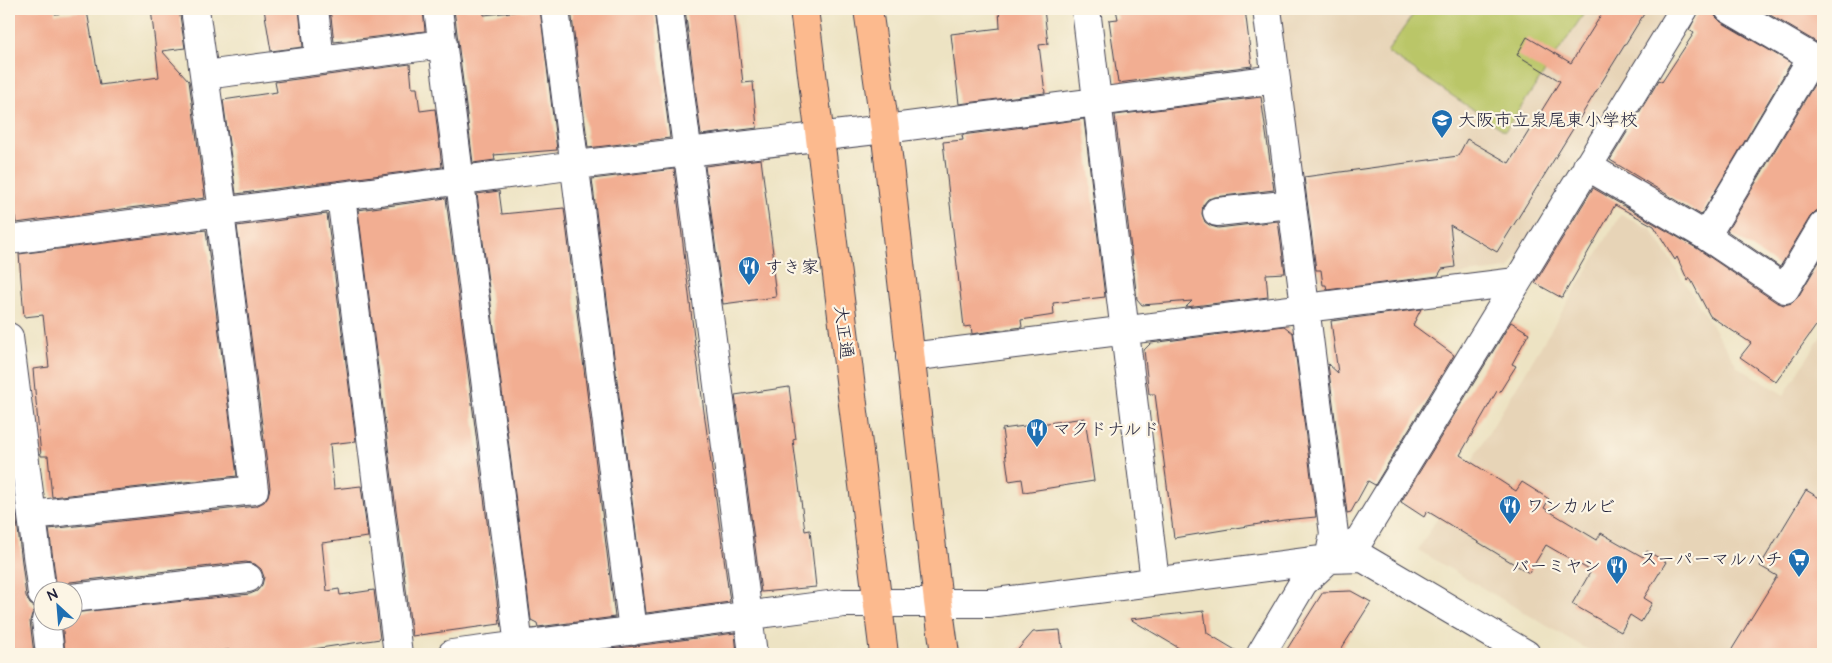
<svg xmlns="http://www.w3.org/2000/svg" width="1832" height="663" font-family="'Architects Daughter','Klee One',sans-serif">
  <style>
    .built { fill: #e7d4b7 }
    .green { fill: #bac668; stroke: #6e7452 }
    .building { fill: #f2ae92 }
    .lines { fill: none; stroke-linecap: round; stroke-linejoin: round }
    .minor-casing { stroke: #403f4f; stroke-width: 30 }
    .major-casing { stroke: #403f4f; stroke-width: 30 }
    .minor { stroke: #fff; stroke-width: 28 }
    .major { stroke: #fcba8e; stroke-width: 28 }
    .labels { text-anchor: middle; stroke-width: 4.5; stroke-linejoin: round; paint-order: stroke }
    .poi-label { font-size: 18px; fill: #22223b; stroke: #fcf5e5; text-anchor: start }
    .street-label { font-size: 18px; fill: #22223b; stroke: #fcf5e5 }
  </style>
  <rect width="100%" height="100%" fill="#fcf5e5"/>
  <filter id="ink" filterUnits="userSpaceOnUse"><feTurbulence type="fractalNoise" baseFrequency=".02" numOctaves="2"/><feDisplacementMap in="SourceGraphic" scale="10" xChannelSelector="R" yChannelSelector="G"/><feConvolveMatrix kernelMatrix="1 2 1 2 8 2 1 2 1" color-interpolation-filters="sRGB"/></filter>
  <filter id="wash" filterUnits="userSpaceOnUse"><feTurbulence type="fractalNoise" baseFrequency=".0096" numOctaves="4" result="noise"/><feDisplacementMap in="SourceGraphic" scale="20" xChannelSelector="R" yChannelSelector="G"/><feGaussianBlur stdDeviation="1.12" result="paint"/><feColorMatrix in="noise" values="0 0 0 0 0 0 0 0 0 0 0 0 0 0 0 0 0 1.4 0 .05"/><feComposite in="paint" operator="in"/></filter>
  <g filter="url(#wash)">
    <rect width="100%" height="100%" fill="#ede3c3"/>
    <path class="built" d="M 1278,9 L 1670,9 L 1509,269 L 1326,290 L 1313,282 Z
      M 1621,214 L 1651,229 L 1738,367 L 1784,395 L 1823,333 L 1823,654 L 1595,654 L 1418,550 Z"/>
    <path class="green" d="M 1417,9 L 1587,9 L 1505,131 L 1387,52 Z"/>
    <g id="blocks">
      <path class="building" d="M 9,9 L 55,9 L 55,14 L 87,11 L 100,85 L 159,77 L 151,9 L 179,9 L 185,48 L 162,51 L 189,81 L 205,198 L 16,223 L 15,216 L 12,217 L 9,187 Z
        M 264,9 L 299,9 L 303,47 L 271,51 Z
        M 330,9 L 423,9 L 425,31 L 334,42 Z
        M 454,9 L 483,9 L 484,15 L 540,9 L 557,150 L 494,155 L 495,160 L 473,163 Z
        M 571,9 L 654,9 L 670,138 L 588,148 Z
        M 685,9 L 734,9 L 743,83 L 753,82 L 757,128 L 701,135 Z
        M 999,9 L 1044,9 L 1048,44 L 1039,45 L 1045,93 L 959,104 L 951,34 L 1000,28 Z
        M 1116,9 L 1245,9 L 1252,66 L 1118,83 L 1109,20 L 1118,19 Z
        M 1605,9 L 1647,9 L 1497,252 L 1450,225 L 1455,267 L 1442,269 L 1438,276 L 1327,290 L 1326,285 L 1323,285 L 1321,270 L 1316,270 L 1304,177 L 1458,156 L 1467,139 L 1509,163 L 1560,81 L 1517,55 L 1527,37 L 1571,63 Z
        M 1700,9 L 1713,9 L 1715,16 L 1721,22 L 1791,63 L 1701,215 L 1610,160 L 1659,80 L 1662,82 L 1694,33 L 1689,30 Z
        M 1760,9 L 1823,9 L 1823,46 Z
        M 410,64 L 412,88 L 417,88 L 420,111 L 435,109 L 442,167 L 236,194 L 223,100 L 277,92 L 275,82 Z
        M 1818,78 L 1823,80 L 1823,209 L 1816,211 L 1810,217 L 1780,267 L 1727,231 Z
        M 1261,97 L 1274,190 L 1215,197 L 1208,199 L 1203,205 L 1202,214 L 1205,222 L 1211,226 L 1218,228 L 1278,221 L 1285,273 L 1266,274 L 1268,297 L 1186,307 L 1192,301 L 1142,305 L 1137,299 L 1115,115 Z
        M 1084,119 L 1105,297 L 1053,303 L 1054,315 L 1021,320 L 1022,327 L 972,334 L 971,326 L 964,327 L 943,142 L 963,140 L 962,135 Z
        M 761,159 L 774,261 L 772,261 L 776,297 L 723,304 L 705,166 Z
        M 674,169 L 696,353 L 730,602 L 646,613 L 592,179 Z
        M 1593,188 L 1698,249 L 1776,302 L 1784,305 L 1792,303 L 1798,297 L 1823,255 L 1823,316 L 1776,382 L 1740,357 L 1751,343 L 1710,316 L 1690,278 L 1688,281 L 1677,257 L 1675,260 L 1654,226 L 1615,205 L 1562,298 L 1535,283 Z
        M 499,191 L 502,214 L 564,208 L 615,617 L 538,627 L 537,623 L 531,620 L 477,194 Z
        M 446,198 L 500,624 L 412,636 L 358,210 Z
        M 327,214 L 356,441 L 330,444 L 334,489 L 361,486 L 368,537 L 322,543 L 327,591 L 339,589 L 340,595 L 374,590 L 380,639 L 280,654 L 230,654 L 229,650 L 183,654 L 65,654 L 62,620 L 72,620 L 72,613 L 250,594 L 257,591 L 262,585 L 264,577 L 261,569 L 255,564 L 246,562 L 70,582 L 57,590 L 49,529 L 256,506 L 264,502 L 268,496 L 270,488 L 237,226 Z
        M 206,230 L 237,476 L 52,497 L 48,456 L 41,456 L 33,369 L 49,367 L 43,315 L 24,317 L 19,254 Z
        M 1421,309 L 1413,325 L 1454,355 L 1375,485 L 1368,481 L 1351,512 L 1347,513 L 1328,364 L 1338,373 L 1331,321 Z
        M 1511,322 L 1529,333 L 1512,364 L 1516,366 L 1499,393 L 1497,391 L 1460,455 L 1516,491 L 1522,482 L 1549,499 L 1544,508 L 1597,540 L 1601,533 L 1643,557 L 1647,551 L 1666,562 L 1644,598 L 1652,603 L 1641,622 L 1630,615 L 1621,632 L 1572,604 L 1591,571 L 1546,545 L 1529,573 L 1427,511 L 1424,517 L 1401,502 Z
        M 1284,326 L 1293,333 L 1316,517 L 1284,520 L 1174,538 L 1155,394 L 1149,394 L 1144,350 L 1151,343 Z
        M 789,387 L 796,439 L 793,440 L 805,531 L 810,530 L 816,587 L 761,592 L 735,395 Z
        M 1085,418 L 1094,481 L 1024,492 L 1022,479 L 1009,481 L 1002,429 Z
        M 1806,490 L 1823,500 L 1823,654 L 1729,654 L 1777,576 L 1760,566 Z
        M 9,505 L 15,505 L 26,596 L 30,604 L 36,608 L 32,614 L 30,621 L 34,654 L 9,654 Z
        M 1351,591 L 1371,602 L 1338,654 L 1284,654 L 1323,592 Z
        M 1204,611 L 1207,633 L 1242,654 L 1189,654 L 1130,619 Z
        M 1060,630 L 1063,654 L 1014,654 L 1033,632 Z
        M 735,633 L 737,654 L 571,654 L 635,646 Z"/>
    </g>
  </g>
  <g filter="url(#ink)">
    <use href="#blocks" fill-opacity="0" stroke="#403f4f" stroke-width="1"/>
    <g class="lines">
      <g class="minor-casing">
        <path id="minor" d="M 195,9 L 223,211
          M 314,9 L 320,60
          M 438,9 L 520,654
          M 555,9 L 633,631
          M 669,9 L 753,654
          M 1086,9 L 1155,581
          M 1267,9 L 1334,534 L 1329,559
          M 1729,9 L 1823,64
          M 205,75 L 443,44
          M 1587,166 L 1706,236 L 1785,289 L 1823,225
          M 341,196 L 398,654
          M 1217,212 L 1292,204
          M 1706,236 L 1812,58
          M 9,240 L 576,165 L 885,129 L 1276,79
          M 9,337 L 42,594
          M 910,357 L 1516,282
          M 32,515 L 254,490 L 220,212
          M 72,598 L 248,578
          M 46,620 L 50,654
          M 452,654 L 844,603 L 989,603 L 1329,559 L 1363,558 L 1526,654
          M 1261,654 L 1303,583 L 1329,559 L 1360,539 L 1684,9"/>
      </g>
      <g class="major-casing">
        <path id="major" d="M 804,9 L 884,654
          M 868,9 L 885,129 L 938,602 L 945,654"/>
      </g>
      <use href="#minor" class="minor"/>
      <use href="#major" class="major"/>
    </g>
  </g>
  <defs>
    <g id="school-pin" transform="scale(1.125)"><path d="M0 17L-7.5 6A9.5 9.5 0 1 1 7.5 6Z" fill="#1f6fb2" stroke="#fcf5e5"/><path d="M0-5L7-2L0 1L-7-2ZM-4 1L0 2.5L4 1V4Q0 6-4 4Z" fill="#fff"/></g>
    <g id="restaurant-pin" transform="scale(1.125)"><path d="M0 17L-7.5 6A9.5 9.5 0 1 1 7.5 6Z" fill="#1f6fb2" stroke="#fcf5e5"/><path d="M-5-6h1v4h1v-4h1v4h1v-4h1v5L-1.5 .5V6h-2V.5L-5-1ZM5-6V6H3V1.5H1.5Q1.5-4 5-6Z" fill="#fff"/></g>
    <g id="supermarket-pin" transform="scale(1.125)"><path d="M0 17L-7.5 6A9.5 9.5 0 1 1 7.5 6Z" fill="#1f6fb2" stroke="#fcf5e5"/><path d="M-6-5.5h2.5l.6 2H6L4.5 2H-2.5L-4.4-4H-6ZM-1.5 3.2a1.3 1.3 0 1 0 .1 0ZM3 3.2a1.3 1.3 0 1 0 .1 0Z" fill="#fff"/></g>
  </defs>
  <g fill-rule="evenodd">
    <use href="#school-pin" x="1442" y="120"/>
    <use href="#restaurant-pin" x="749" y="267"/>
    <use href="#restaurant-pin" x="1037" y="429"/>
    <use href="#restaurant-pin" x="1510" y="506"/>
    <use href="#supermarket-pin" x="1799" y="559"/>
    <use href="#restaurant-pin" x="1617" y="566"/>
  </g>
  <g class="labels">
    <g class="poi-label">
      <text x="1458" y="126">大阪市立泉尾東小学校</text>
      <text x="765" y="273">すき家</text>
      <text x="1053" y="435">マクドナルド</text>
      <text x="1526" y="512">ワンカルビ</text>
      <text x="1783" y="565" text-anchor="end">スーパーマルハチ</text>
      <text x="1601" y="572" text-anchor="end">バーミヤン</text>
    </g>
    <g class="street-label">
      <text transform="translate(844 332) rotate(83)" y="6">大正通</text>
    </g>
  </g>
  <rect width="1832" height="663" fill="none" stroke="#fcf5e5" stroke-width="30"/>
  <g transform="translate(58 606) rotate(334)"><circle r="24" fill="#fcf5e5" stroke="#a5a1a1"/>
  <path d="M0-4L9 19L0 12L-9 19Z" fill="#1f6fb2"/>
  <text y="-8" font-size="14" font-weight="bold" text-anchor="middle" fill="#22223b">N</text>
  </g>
</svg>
